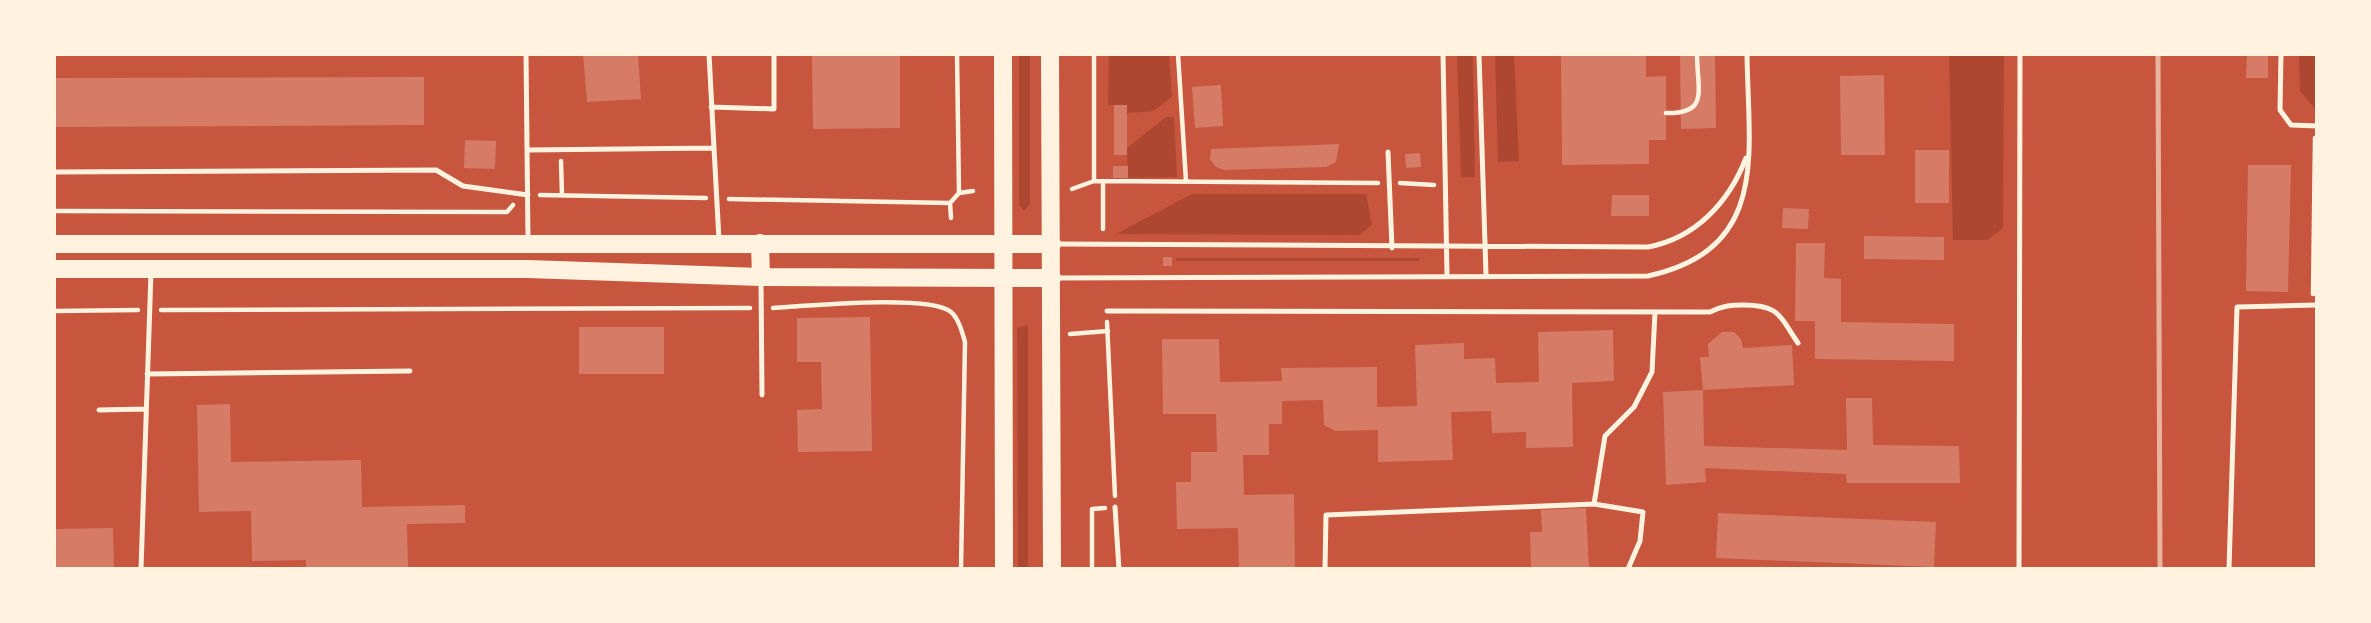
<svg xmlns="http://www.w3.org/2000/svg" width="2371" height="623" font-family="Raleway,sans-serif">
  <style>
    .green { fill: #ae4732 }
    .building { fill: #d67c66 }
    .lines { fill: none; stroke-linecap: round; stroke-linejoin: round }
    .path { stroke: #fff3e0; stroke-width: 4.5 }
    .service { stroke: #fff3e0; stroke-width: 5 }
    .primary { stroke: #fff3e0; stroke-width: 18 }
    .rail { stroke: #e9b49f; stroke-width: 5 }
  </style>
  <rect width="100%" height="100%" fill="#c8553d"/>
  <path class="green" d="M 1019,54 L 1030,54 L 1030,204 L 1024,211 L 1019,205 Z
    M 1109,54 L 1169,54 L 1172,97 L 1153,111 L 1127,113 L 1127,105 L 1108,105 Z
    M 1457,54 L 1473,54 L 1475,177 L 1461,177 Z
    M 1495,54 L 1514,54 L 1519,161 L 1498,162 Z
    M 1949,54 L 2004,54 L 2003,228 L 1987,240 L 1953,240 Z
    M 2299,54 L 2317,54 L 2317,111 L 2300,91 Z
    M 1166,117 L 1174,117 L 1177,177 L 1128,178 L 1127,148 Z
    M 1192,194 L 1366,194 L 1372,225 L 1359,235 L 1116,234 Z
    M 1176,258 L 1419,258 L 1419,261 L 1176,261 Z
    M 1028,325 L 1028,569 L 1018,569 L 1017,328 Z"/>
  <path class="building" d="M 583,54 L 638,54 L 641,99 L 587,102 Z
    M 812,54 L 900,54 L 900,128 L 813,129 Z
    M 1561,54 L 1646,54 L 1646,77 L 1666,76 L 1666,140 L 1649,140 L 1649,164 L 1562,165 Z
    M 1680,54 L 1715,54 L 1716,128 L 1681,129 Z
    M 2247,54 L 2268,54 L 2268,78 L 2246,78 Z
    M 1884,75 L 1885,155 L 1841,155 L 1840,76 Z
    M 424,77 L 424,125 L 54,127 L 54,78 Z
    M 1221,85 L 1223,126 L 1195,128 L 1192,87 Z
    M 1114,105 L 1127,105 L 1127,155 L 1114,155 Z
    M 465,140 L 496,141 L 495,169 L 464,168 Z
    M 1339,144 L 1336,162 L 1326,167 L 1224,170 L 1216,167 L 1210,159 L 1211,149 Z
    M 1915,150 L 1949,150 L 1949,203 L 1915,203 Z
    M 1420,153 L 1421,167 L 1406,168 L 1405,154 Z
    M 2248,165 L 2291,165 L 2288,292 L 2246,291 Z
    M 1113,166 L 1128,166 L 1128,178 L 1113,178 Z
    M 1612,195 L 1649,195 L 1649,216 L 1611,216 Z
    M 1783,208 L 1809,209 L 1808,229 L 1782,228 Z
    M 1864,236 L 1944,237 L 1944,260 L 1864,259 Z
    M 1796,243 L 1825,243 L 1824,278 L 1841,279 L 1841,322 L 1954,324 L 1954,361 L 1815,359 L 1815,321 L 1795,321 Z
    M 1163,257 L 1172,257 L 1172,266 L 1163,266 Z
    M 870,317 L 872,451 L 798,452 L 797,410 L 822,409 L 821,362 L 797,362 L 797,318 Z
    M 579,327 L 664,327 L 664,374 L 579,374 Z
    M 1613,330 L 1614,381 L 1572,383 L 1573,447 L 1526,448 L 1526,432 L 1492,433 L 1491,411 L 1451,412 L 1453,460 L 1378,462 L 1378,430 L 1335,431 L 1324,425 L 1323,400 L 1282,401 L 1282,424 L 1269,424 L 1269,455 L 1243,455 L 1244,495 L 1294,494 L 1295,568 L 1239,569 L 1238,528 L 1177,529 L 1176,482 L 1191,482 L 1191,452 L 1217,452 L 1216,414 L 1163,414 L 1162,339 L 1219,339 L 1220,382 L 1282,381 L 1281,368 L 1377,367 L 1377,407 L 1417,406 L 1415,345 L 1464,343 L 1464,359 L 1495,358 L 1496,383 L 1539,382 L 1538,332 Z
    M 1722,332 L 1734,332 L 1741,339 L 1743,348 L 1792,345 L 1794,385 L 1703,390 L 1700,357 L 1709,357 L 1708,344 Z
    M 1703,390 L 1704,446 L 1847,450 L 1846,398 L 1872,398 L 1873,445 L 1959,446 L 1960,483 L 1847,483 L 1846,474 L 1705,468 L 1706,482 L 1666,485 L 1663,392 Z
    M 230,404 L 231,462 L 361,460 L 362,507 L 465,505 L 465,523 L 407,524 L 408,569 L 306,569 L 306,560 L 252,561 L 251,511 L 199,512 L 197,405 Z
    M 1586,508 L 1589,569 L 1531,569 L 1530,532 L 1542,532 L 1541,510 Z
    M 1718,513 L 1936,522 L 1934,567 L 1716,558 Z
    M 113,528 L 114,569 L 54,569 L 54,529 Z"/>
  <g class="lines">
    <path class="path" d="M 957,54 L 959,193
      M 1094,54 L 1094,181
      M 1178,54 L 1186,181
      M 1666,113 C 1710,114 1697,90 1697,54
      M 561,161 L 562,195
      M 1103,181 L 1103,229
      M 1400,183 L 1434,185
      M 1072,189 L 1094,181 L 1378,183
      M 540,195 L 706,198
      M 729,199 L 950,203 L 959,193 L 973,191
      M 950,203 L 951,218
      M 54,211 L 507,212 L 513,205
      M 2313,294 L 2315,138
      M 773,308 C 806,306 930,294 951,312 C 959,319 962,332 965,342 L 961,569
      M 161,310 L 750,308
      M 54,311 L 138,310
      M 1107,322 L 1115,496
      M 1070,334 L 1108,331
      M 1092,569 L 1092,509 L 1105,508"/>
    <path class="service" d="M 526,54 L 528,240
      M 1443,54 L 1447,275
      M 1479,54 L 1486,275
      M 2281,54 L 2280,110 L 2291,125 L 2317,126
      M 711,107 L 774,109 L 774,54
      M 714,148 L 719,240
      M 527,150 L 714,148 L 709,54
      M 1388,152 L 1392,248
      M 54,172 L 436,170 L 463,186 L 528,195
      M 1055,244 L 1648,247 C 1696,238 1729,202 1746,158
      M 1055,278 L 1648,276 C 1771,249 1748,152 1747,54
      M 761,280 L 762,395
      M 1107,311 L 1710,312 C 1722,306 1730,305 1743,305 C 1779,305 1779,315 1798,343
      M 147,374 L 410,371
      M 99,410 L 146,409
      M 1594,504 L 1605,436 L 1634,407 L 1652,372 L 1655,312
      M 1115,507 L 1119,569
      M 141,569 L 151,272
      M 1325,569 L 1326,515 L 1594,504 L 1643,512 L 1640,541 L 1628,569
      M 2019,569 L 2020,54
      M 2229,569 L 2237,307 L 2317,305"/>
    <path class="primary" d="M 1003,54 L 1004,569
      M 1050,54 L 1052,569
      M 760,243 L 761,277
      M 54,244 L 1052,244
      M 54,269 L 528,269 L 761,277 L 1052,278"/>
    <path class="rail" d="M 2158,54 L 2160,569"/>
  </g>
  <rect width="2371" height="623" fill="none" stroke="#fff3e0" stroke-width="112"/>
</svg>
